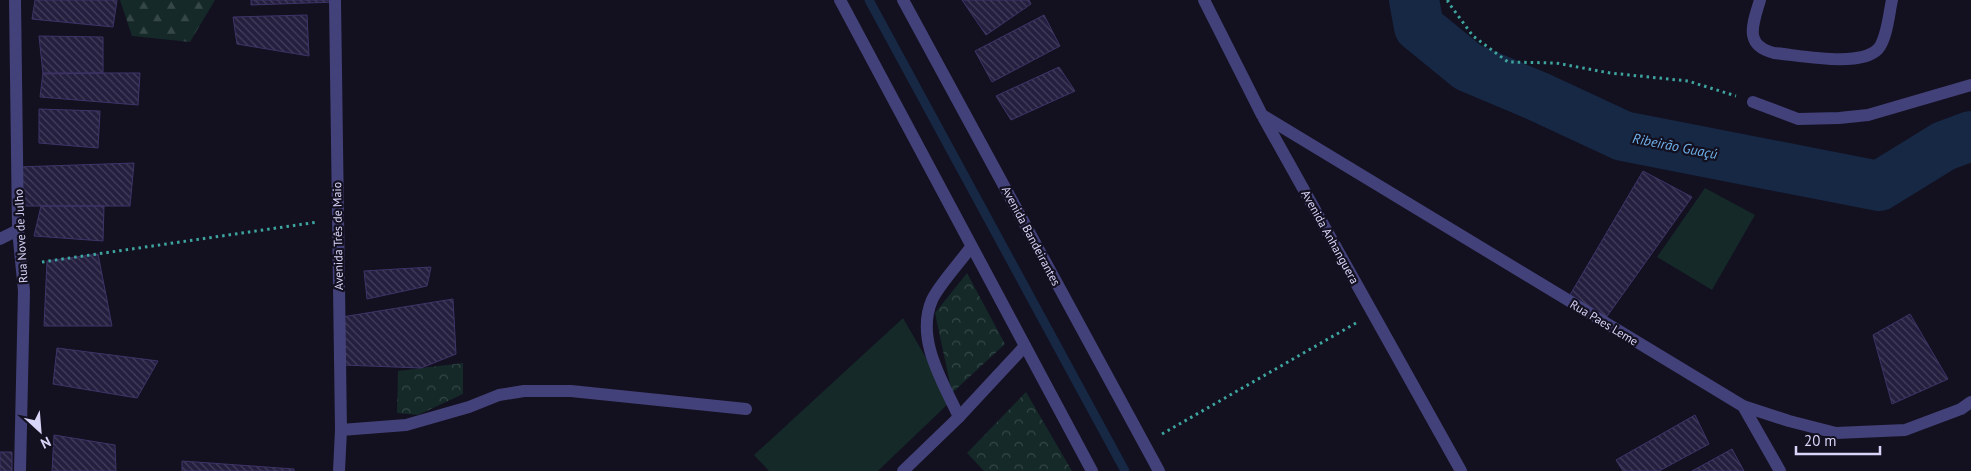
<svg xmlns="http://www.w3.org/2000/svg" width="1971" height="471" font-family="'PT Sans',sans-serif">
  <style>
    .grass { fill: #142928 }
    .forest { fill: url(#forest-firs) }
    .park { fill: url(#park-crowns) }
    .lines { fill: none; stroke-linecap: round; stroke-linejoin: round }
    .stream { stroke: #162844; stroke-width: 9 }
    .river { stroke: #162844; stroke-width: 50 }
    .building { fill: url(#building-back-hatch); stroke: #3e3468 }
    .path { stroke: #3ea49e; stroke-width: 3; stroke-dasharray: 2.5 4; stroke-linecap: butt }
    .service { stroke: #434179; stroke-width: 12 }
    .minor { stroke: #434179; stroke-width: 12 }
    .tertiary { stroke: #434179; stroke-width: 12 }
    .labels { text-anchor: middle; stroke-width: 4.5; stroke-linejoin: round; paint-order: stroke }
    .street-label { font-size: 12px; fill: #d9d5f9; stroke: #131020 }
    .water-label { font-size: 14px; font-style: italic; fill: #70b3ec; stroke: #131020 }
  </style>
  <defs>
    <pattern id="forest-firs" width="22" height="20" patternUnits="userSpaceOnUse" patternTransform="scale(1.25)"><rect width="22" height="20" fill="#142928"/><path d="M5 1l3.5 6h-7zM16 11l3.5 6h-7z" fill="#364748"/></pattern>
    <pattern id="park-crowns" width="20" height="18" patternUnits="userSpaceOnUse" patternTransform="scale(1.25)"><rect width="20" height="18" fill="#142928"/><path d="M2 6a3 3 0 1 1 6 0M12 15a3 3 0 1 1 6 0" fill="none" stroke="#364748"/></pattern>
    <pattern id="building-back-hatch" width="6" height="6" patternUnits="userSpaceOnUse" patternTransform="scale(1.25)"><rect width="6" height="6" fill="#251f3f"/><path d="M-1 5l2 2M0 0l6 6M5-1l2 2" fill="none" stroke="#443f5c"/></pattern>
  </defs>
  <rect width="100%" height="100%" fill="#131020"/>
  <path class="grass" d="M 1705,188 L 1755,215 L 1712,290 L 1657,257 Z
    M 903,318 L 951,401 L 878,471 L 769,471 L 754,455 Z"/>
  <path class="forest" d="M 120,0 L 215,0 L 190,42 L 132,36 Z"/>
  <path class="park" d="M 967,273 L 1005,344 L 952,393 L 935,313 Z
    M 463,363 L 463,394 L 418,415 L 397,413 L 398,371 Z
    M 1026,392 L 1072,471 L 984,471 L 967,453 Z"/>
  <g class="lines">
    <path class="stream" d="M 869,0 L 1125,471"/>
    <path class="river" d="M 1414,0 L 1419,27 L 1468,67 L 1537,96 L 1623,136 L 1879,186 L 1944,146 L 1971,136"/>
  </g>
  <path class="building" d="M 35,0 L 117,0 L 113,27 L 32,19 Z
    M 251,0 L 335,0 L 335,2 L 251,5 Z
    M 962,0 L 1029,0 L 1031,4 L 986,35 Z
    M 307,15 L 309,56 L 237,44 L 233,17 Z
    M 1044,15 L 1060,46 L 992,82 L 975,51 Z
    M 39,36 L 103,37 L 103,73 L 43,74 Z
    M 1059,67 L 1075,91 L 1011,120 L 996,96 Z
    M 43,73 L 140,73 L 138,105 L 40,97 Z
    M 39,109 L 100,111 L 98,148 L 39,143 Z
    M 134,163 L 130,206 L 18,206 L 17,167 Z
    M 1643,171 L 1692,197 L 1603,322 L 1567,300 Z
    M 41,206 L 104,206 L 103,241 L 34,236 Z
    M 98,254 L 112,326 L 44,326 L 47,261 Z
    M 431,267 L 427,286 L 367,299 L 364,271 Z
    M 453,299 L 456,354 L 421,368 L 343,365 L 342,317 Z
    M 1910,314 L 1948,379 L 1892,404 L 1873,335 Z
    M 57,348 L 158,361 L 137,398 L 53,384 Z
    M 1695,415 L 1709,444 L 1659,471 L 1623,471 L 1616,460 Z
    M 54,435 L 115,445 L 116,471 L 52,471 Z
    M 1732,449 L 1744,471 L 1692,471 Z
    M 0,452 L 12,452 L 12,471 L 0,471 Z
    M 182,461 L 294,469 L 294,471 L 182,471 Z"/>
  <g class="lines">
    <path class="path" d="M 1448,0 L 1448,2 L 1473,36 L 1508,62 L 1556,63 L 1610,73 L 1688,81 L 1736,96
      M 42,262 L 318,222
      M 1162,434 L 1356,323"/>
    <path class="service" d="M 1760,0 C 1753,24 1743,45 1774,53 C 1799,55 1860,68 1878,49 C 1887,39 1889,13 1892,0
      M 959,417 C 943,382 915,339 932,300 C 938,286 961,261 971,247
      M 341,430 L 406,425 L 469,407 L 499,395 L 524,391 L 571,391 L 746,409"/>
    <path class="minor" d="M 15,0 L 18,230 L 24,291 L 20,471
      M 1204,0 L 1262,115 L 1461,471
      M 1753,102 L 1798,119 L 1839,118 L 1868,115 L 1971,85
      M 1262,115 L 1743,406 L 1789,421 L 1836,433 L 1905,430 L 1961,409 L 1971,402
      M 0,239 L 18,230
      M 1743,406 L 1780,471
      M 903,471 L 959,417 L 1025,346"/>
    <path class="tertiary" d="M 335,0 L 341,430 L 339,471
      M 840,0 L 1092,471
      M 903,0 L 1159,471"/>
  </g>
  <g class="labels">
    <g class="street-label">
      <text transform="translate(21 236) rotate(-93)" y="4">Rua Nove de Julho</text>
      <text transform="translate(338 236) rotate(-91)" y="4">Avenida Três de Maio</text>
      <text transform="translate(1031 236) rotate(62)" y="4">Avenida Bandeirantes</text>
      <text transform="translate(1330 237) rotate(61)" y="4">Avenida Anhanguera</text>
      <text transform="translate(1604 323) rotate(31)" y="4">Rua Paes Leme</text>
    </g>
    <g class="water-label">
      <text transform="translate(1675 146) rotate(11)" y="5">Ribeirão Guaçú</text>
    </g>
  </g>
  <g transform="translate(40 431) rotate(154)" stroke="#131020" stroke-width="4" paint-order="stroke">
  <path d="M0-4L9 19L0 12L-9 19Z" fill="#d9d5f9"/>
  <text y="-8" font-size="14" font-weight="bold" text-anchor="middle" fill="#d9d5f9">N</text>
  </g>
  <path d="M1796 446v8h84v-8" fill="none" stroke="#d9d5f9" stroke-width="2.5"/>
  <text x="1804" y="446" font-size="15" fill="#d9d5f9" stroke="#131020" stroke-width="4" paint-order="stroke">20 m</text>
</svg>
